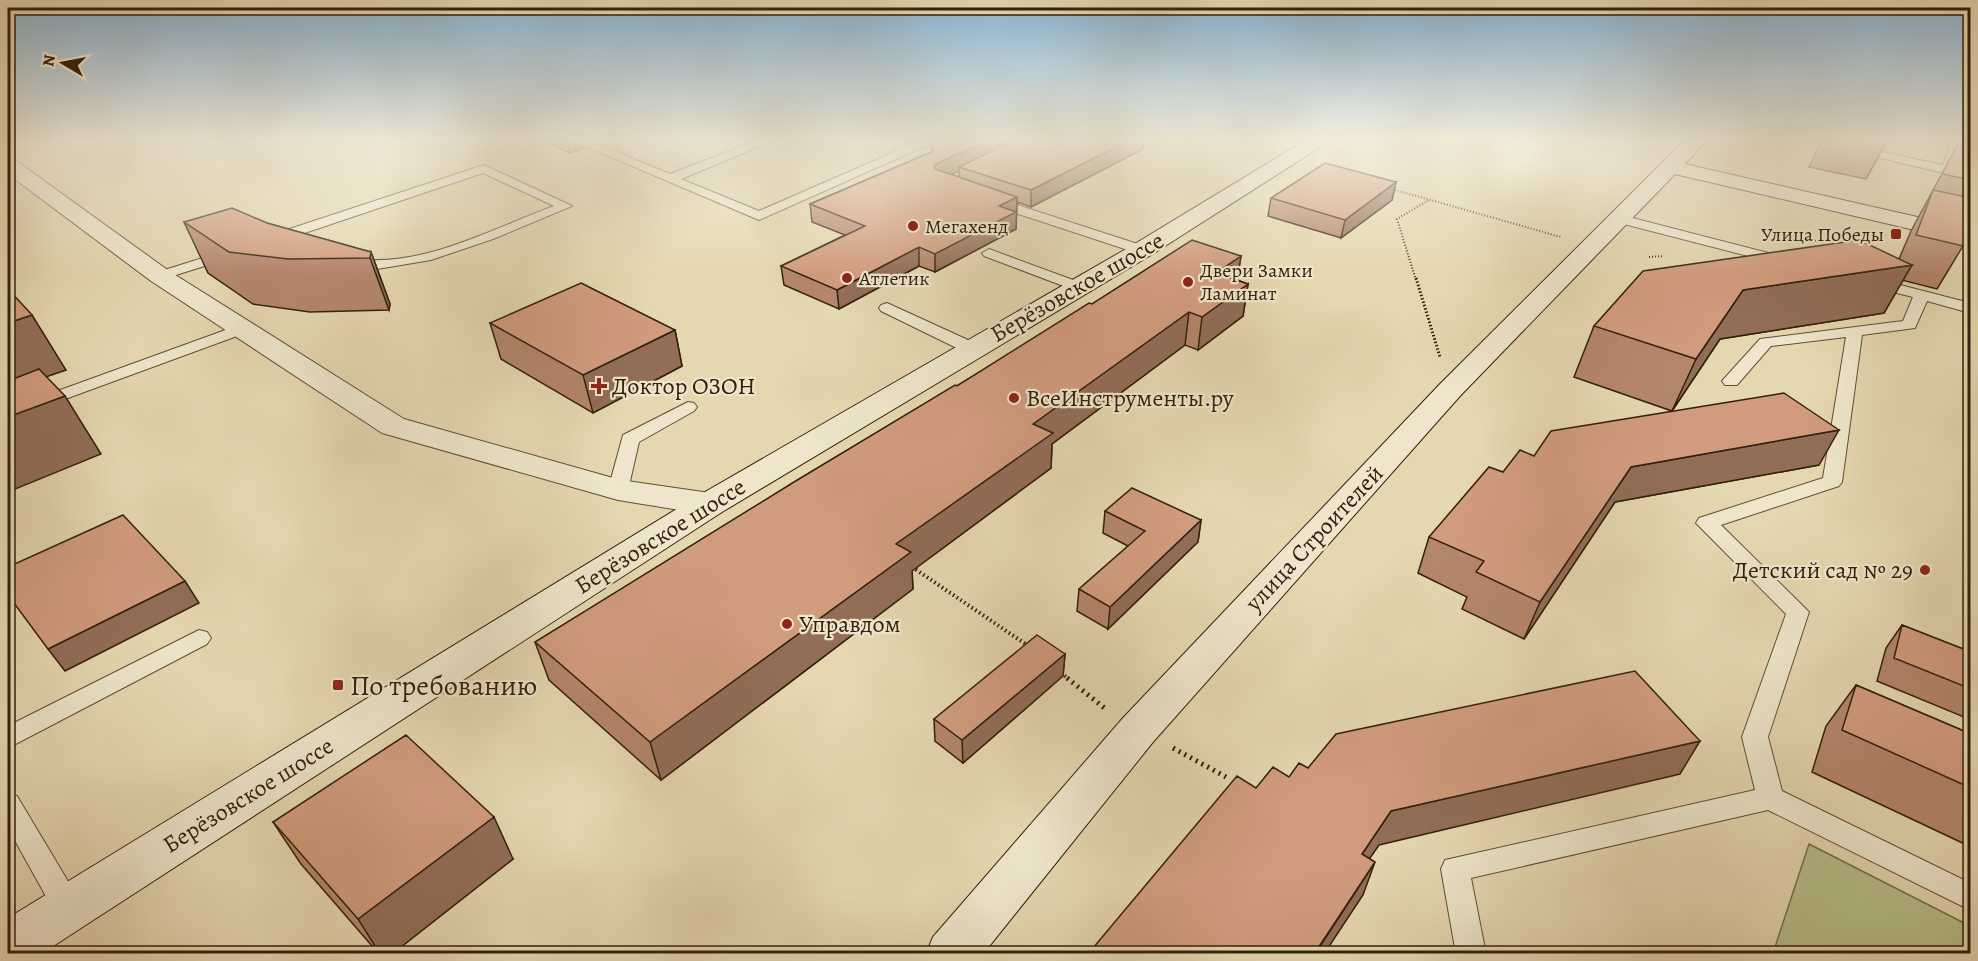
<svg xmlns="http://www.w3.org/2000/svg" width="1978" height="961" font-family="Alegreya,serif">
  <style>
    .green { fill: #b7be8a; stroke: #746f4c; stroke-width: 1.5 }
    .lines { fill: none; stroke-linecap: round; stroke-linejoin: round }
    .lane-casing { stroke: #5f4e36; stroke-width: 2 }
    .street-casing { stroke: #5f4e36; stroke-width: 2 }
    .secondary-casing { stroke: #32200d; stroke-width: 2 }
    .path-far3 { stroke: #32200d; stroke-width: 2; stroke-dasharray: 1 2; stroke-linecap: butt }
    .path-far2 { stroke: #32200d; stroke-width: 3; stroke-dasharray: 1.5 2; stroke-linecap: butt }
    .path-far1 { stroke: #32200d; stroke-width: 4; stroke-dasharray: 1.5 3; stroke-linecap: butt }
    .path { stroke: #32200d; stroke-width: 5; stroke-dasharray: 2 4.5; stroke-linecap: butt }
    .lane { fill: #eee5cc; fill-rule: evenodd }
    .street { fill: #eee5cc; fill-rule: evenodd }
    .secondary { fill: #eee5cc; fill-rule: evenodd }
    .wall { fill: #b4866c; stroke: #32200d; stroke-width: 1.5; fill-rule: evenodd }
    .shaded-wall { fill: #926d58; stroke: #32200d; stroke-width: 1.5 }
    .building { fill: #d19c7e; stroke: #32200d; stroke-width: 1.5 }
    .poi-dot { fill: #8f2418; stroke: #eee5cc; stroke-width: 2 }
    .labels { text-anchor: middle; stroke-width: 4.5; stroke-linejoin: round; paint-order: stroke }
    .far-poi-label { font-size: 20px; fill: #32200d; stroke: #eee5cc; text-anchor: start }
    .street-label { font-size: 24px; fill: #32200d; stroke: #eee5cc }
    .poi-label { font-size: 24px; fill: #32200d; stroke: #eee5cc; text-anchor: start }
    .near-poi-label { font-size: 28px; fill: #32200d; stroke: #eee5cc; text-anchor: start }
  </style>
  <rect width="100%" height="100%" fill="#e5d7b0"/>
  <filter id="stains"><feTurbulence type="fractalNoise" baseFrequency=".00333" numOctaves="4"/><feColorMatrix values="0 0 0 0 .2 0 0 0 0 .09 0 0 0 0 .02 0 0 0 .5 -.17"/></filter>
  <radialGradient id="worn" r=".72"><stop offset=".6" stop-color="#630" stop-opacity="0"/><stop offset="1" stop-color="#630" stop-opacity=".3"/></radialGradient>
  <path class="green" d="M 1809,844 L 1970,926 L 1970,953 L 1773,953 Z"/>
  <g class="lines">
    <g class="lane-casing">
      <path id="lane" d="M 571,140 L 588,140 L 670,174 L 758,140 L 775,140 L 681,179 L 759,211 L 922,140 L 939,140 L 759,220 Z
        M 1803,140 L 1827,140 L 1943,165 L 1952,140 L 1964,140 L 1954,168 L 1970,171 L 1970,179 Z
        M 484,165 L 572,206 L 493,239 L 431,260 L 371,270 L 346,265 L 344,262 L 351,258 C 419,270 491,229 554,206 L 483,173 L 278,242 L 273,243 L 266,239 L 268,236 Z
        M 993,197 L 1147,247 L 1149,250 L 1142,254 L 1137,253 L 988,204 L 986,201 Z
        M 1617,214 L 1788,258 L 1790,261 L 1783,265 L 1612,221 L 1612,215 Z
        M 989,249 L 1084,284 L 1087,287 L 1079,292 L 1074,290 L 984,256 L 982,253 Z
        M 228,250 L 233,251 L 235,254 L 233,257 L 160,280 L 153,276 L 155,273 Z
        M 1873,278 L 1970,303 L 1970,313 L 1927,301 L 1915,328 L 1862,335 L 1842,482 L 1839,486 L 1721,525 L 1809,612 L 1768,737 L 1782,791 L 1970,883 L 1970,910 L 1768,810 L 1471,878 L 1486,954 L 1456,954 L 1441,869 L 1445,860 L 1755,790 L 1742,737 L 1786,614 L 1696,523 L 1699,518 L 1823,478 L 1846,337 L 1771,346 L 1737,385 L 1725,385 L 1722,381 L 1760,339 L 1903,321 L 1913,297 L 1868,286 L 1865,283 Z
        M 887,303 L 979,345 L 981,349 L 979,353 L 967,353 L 881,311 L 879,308 L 881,305 Z
        M 242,324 L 248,326 L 250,329 L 248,332 L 8,420 L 8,409 Z
        M 688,402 L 694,403 L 697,407 L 694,411 L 639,442 L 628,490 L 625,494 L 611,494 L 608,490 L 623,435 Z
        M 199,630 L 207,632 L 211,638 L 207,644 L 8,748 L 8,726 Z
        M 8,793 L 17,796 L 78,898 L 83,908 L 78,918 L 68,921 L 58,918 L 8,828 Z"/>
    </g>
    <g class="street-casing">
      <path id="street" d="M 8,158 L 15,160 L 169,271 L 404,419 L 620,480 L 710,493 L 722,496 L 727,504 L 722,512 L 710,515 L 618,500 L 382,433 L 151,281 L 8,174 Z"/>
    </g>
    <g class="secondary-casing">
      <path id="secondary" d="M 1306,140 L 1331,140 L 1151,255 L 722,512 L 41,954 L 8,954 L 8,918 L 698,496 L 1133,245 Z
        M 1685,140 L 1707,140 L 1685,164 L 1970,229 L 1970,243 L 1675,174 L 1460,396 L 1153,742 L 983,954 L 926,954 L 933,937 L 1123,718 L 1440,384 Z"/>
    </g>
    <path class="path-far3" d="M 1215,140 L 1234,145
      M 1392,189 L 1561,237
      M 1797,242 L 1855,237
      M 1649,257 L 1664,256
      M 1416,280 L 1397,219 L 1429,200"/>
    <path class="path-far2" d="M 1416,278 L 1440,357"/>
    <path class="path-far1" d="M 912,567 L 1030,647
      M 1061,673 L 1069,679"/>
    <path class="path" d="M 1067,678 L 1107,710
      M 1173,748 L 1226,777"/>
    <use href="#lane" class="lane"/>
    <use href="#street" class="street"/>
    <use href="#secondary" class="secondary"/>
  </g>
  <path class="wall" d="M 542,140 L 583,140 L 584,148 L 570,153 Z
    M 1822,140 L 1888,140 L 1866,179 L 1809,167 Z
    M 1960,140 L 1971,142 L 1971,229 L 1963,246 L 1937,289 L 1902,280 L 1884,313 L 1720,339 L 1672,411 L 1574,377 L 1594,326 L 1899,259 L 1911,231 Z
    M 931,145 L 1143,149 L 1031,207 L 1017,202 L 1016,229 L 935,272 L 919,266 L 839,309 L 784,285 L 781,266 L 845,235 L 812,222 L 810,204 L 931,152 ZM 959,171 L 959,177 L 951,174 L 956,172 Z
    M 1396,182 L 1392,200 L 1341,238 L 1268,216 L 1271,198 Z
    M 184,222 L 267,223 L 371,252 L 390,304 L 389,310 L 310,312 L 253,304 L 208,273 Z
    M 1241,256 L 1237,280 L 1248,284 L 1243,316 L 1198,350 L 1185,345 L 1052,444 L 1051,468 L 912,571 L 913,589 L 661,780 L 549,680 L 535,642 L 1092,304 Z
    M 490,323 L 675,330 L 682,366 L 593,413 L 501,359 Z
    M 1534,456 L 1819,465 L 1615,502 L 1524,639 L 1462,609 L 1467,597 L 1418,573 L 1429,537 L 1503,472 Z
    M 1105,511 L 1201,520 L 1198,542 L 1108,629 L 1077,611 L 1079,589 L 1128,546 L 1103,533 Z
    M 1902,625 L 1971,652 L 1971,720 L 1877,681 L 1886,648 Z
    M 1065,654 L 1063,676 L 963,763 L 935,741 L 934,719 Z
    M 1856,685 L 1971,734 L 1971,847 L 1812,772 L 1826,726 Z
    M 273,822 L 513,859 L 392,954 L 379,954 L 301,864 Z"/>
  <path class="shaded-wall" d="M 567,140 L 583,140 L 584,148 L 570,153 Z
    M 988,140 L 1022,140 L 959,167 L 959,171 L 935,182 L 934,165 Z
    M 1130,140 L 1143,140 L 1143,149 L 1031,207 L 1031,190 Z
    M 1886,140 L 1887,140 L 1866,179 Z
    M 1396,182 L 1392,200 L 1341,238 L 1345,220 Z
    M 1017,197 L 1016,229 L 935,272 L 935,254 L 999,206 Z
    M 919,247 L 919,266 L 839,309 L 837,290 Z
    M 371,252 L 390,304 L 389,310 L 370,258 Z
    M 1241,256 L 1236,287 L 1216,273 Z
    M 1912,265 L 1884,313 L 1720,339 L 1672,411 L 1696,359 L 1743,290 Z
    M 1248,284 L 1243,316 L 1198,350 L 1202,317 Z
    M 1189,312 L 1185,345 L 1052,444 L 1051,468 L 912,571 L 913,589 L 661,780 L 650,742 L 1033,424 Z
    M 32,315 L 66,370 L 8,390 L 8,323 Z
    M 675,330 L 682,366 L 593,413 L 583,375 Z
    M 65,396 L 101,454 L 8,492 L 8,417 Z
    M 1839,430 L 1819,465 L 1615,502 L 1524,639 L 1540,602 L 1631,467 Z
    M 1201,520 L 1198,542 L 1108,629 L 1110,607 Z
    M 185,581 L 199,603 L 65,671 L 48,649 Z
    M 1065,654 L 1063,676 L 963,763 L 962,740 Z
    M 1700,741 L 1680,774 L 1379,845 L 1350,887 L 1362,854 L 1391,811 Z
    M 494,817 L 513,859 L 392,954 L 380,954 L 358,919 Z
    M 1375,862 L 1363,895 L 1324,954 L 1315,954 Z"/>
  <path class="building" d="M 942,140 L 988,140 L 934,165 L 935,169 L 1017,197 L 999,206 L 1016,212 L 935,254 L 919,247 L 837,290 L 781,266 L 865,226 L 810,204 L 934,151 L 931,145 Z
    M 1015,140 L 1130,140 L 1031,190 L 959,167 Z
    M 1960,140 L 1971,142 L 1971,180 L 1942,174 Z
    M 1325,163 L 1396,182 L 1345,220 L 1271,198 Z
    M 1933,190 L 1971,198 L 1971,229 L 1963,246 L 1916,235 Z
    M 232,208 L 267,223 L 371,252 L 370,258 L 288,259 L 229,252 L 184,222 Z
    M 1192,240 L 1241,256 L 1216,273 L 1248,284 L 1202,317 L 1189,312 L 1033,424 L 1053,433 L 896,544 L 911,552 L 650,742 L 535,642 L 794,482 L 955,385 L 957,386 L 1089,303 L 1092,304 Z
    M 1859,240 L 1912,265 L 1743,290 L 1696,359 L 1594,326 L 1643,271 Z
    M 581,283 L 675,330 L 583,375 L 490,323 Z
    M 8,289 L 32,315 L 8,323 Z
    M 39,369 L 65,396 L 8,417 L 8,381 Z
    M 1784,393 L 1839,430 L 1631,467 L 1540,602 L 1476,572 L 1484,561 L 1429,537 L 1489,467 L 1503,472 L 1520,450 L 1534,456 L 1551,431 Z
    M 1132,488 L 1201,520 L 1110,607 L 1079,589 L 1145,531 L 1105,511 Z
    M 123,515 L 185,581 L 48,649 L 8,595 L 8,567 Z
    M 1902,625 L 1971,652 L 1971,689 L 1894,658 Z
    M 1037,635 L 1065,654 L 962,740 L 934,719 Z
    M 1635,671 L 1700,741 L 1391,811 L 1362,854 L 1375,862 L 1316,951 L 1320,954 L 1088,954 L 1237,776 L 1256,788 L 1273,767 L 1289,777 L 1299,763 L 1308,768 L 1336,734 Z
    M 1856,685 L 1971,734 L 1971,788 L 1842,730 Z
    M 406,735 L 494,817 L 358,919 L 273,822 Z"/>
  <linearGradient id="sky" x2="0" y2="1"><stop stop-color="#89b5d5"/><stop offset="0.51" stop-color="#f3eddb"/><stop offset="1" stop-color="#f3eddb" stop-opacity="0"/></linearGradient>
  <rect width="1978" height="275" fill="url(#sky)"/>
  <g class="poi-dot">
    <circle cx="913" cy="226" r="6"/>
    <rect x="1890" y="228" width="12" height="12" rx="3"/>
    <circle cx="847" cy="278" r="6"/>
    <circle cx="1188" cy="282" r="6"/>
    <path d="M596 377h6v6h6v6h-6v6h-6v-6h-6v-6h6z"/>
    <circle cx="1014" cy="398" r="6"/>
    <circle cx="1925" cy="570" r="6"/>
    <circle cx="787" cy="624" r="6"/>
    <rect x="332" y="679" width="12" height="12" rx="3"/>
  </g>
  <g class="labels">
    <g class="far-poi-label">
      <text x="925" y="233">Мегахенд</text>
      <text x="1884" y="241" text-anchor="end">Улица Победы</text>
      <text x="1200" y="277">Двери Замки<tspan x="1200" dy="23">Ламинат</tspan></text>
      <text x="859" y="285">Атлетик</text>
    </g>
    <g class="street-label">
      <text transform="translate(1077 287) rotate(-30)" y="8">Берёзовское шоссе</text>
      <text transform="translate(660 536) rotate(-32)" y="8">Берёзовское шоссе</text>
      <text transform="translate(1314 538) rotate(-47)" y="8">улица Строителей</text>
      <text transform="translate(248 795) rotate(-32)" y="8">Берёзовское шоссе</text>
    </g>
    <g class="poi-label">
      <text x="612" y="394">Доктор ОЗОН</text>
      <text x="1026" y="406">ВсеИнструменты.ру</text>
      <text x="1913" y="578" text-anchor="end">Детский сад № 29</text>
      <text x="799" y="632">Управдом</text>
    </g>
    <g class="near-poi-label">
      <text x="350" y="695">По требованию</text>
    </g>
  </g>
  <rect width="1978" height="961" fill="none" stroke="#e5d7b0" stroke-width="30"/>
  <rect x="9" y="9" width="1960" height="943" fill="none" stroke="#32200d" stroke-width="3"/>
  <rect x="15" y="15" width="1948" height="931" fill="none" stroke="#32200d" stroke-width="1.5"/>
  <g transform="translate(63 63) rotate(280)" stroke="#eee5cc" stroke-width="4.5" paint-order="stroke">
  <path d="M0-4.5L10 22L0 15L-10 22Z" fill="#32200d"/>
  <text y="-9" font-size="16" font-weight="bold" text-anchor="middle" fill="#32200d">N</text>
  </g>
  <rect width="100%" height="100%" filter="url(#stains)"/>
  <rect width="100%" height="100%" fill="url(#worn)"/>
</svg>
